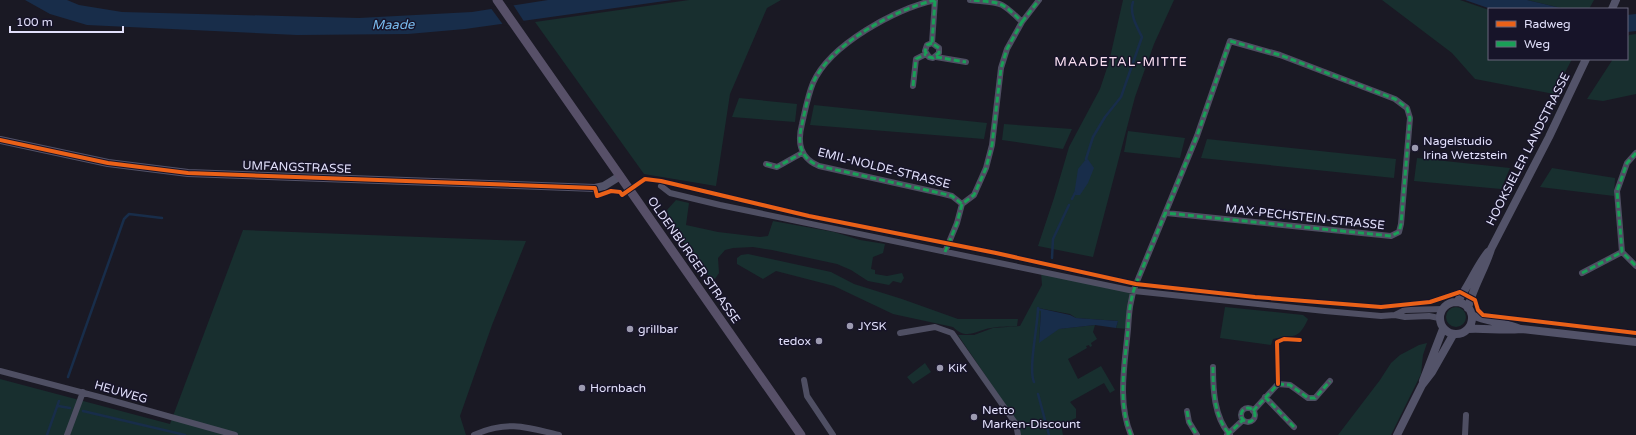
<svg xmlns="http://www.w3.org/2000/svg" width="1636" height="435" font-family="'Varela Round',sans-serif">
  <style>
    .green { fill: #182f2f }
    .water { fill: #182d4a }
    .pier { fill: #1a1924 }
    .lines { fill: none; stroke-linecap: round; stroke-linejoin: round }
    .stream { stroke: #182d4a; stroke-width: 2.5 }
    .street { stroke: #4f4f63; stroke-width: 6 }
    .secondary { stroke: #535369; stroke-width: 8 }
    .primary { stroke: #575068; stroke-width: 9 }
    .quiet { stroke: #1a9f57; stroke-width: 3; stroke-dasharray: 6 3; stroke-linecap: butt }
    .cycleway-casing { stroke: #171429; stroke-width: 6 }
    .cycleway { stroke: #ea6118; stroke-width: 4 }
    .poi-dot { fill: #9c9ab0; stroke: #171429; stroke-width: 1.5 }
    .labels { text-anchor: middle; stroke-width: 3; stroke-linejoin: round; paint-order: stroke }
    .poi-label { font-size: 12px; fill: #e2e0fb; stroke: #171429; text-anchor: start }
    .street-label { font-size: 12px; fill: #e2e0fb; stroke: #171429 }
    .water-label { font-size: 13px; font-style: italic; fill: #79bcf0; stroke: #171429 }
    .neighbourhood-label { font-size: 13px; letter-spacing: 1px; fill: #fce1f3; stroke: #171429 }
  </style>
  <rect width="100%" height="100%" fill="#1a1924"/>
  <path class="green" d="M 689,0 L 781,0 L 767,8 L 730,94 L 716,186 L 644,174 L 535,22 Z
    M 1123,0 L 1174,0 L 1154,44 L 1135,97 L 1093,257 L 1038,246 L 1054,198 L 1069,147 L 1100,89 L 1109,62 Z
    M 1382,0 L 1460,0 L 1489,10 L 1489,59 L 1572,59 L 1554,94 L 1475,79 L 1452,53 Z
    M 1527,0 L 1594,0 L 1589,9 L 1565,9 Z
    M 1636,34 L 1636,94 L 1603,101 L 1587,99 L 1613,59 L 1627,59 L 1627,38 L 1629,35 Z
    M 739,98 L 797,104 L 795,122 L 732,117 Z
    M 814,105 L 987,123 L 984,139 L 810,125 Z
    M 1004,124 L 1072,129 L 1063,149 L 1002,140 Z
    M 1128,131 L 1185,138 L 1180,158 L 1124,152 Z
    M 1207,139 L 1396,159 L 1394,178 L 1201,158 Z
    M 1417,158 L 1510,168 L 1501,189 L 1414,181 Z
    M 1552,168 L 1615,178 L 1614,196 L 1540,187 Z
    M 676,200 L 689,203 L 686,225 L 718,232 L 760,237 L 768,236 L 773,221 L 834,232 L 860,240 L 885,244 L 883,253 L 873,257 L 871,269 L 875,270 L 875,274 L 887,276 L 902,273 L 904,278 L 901,283 L 893,281 L 889,285 L 868,281 L 851,270 L 837,264 L 772,250 L 753,247 L 733,248 L 725,250 L 718,258 L 719,273 L 715,279 L 706,274 L 671,224 L 667,210 Z
    M 243,230 L 526,241 L 492,325 L 460,416 L 466,435 L 0,435 L 0,379 L 170,424 Z
    M 748,254 L 831,272 L 854,284 L 902,299 L 958,319 L 1018,319 L 1017,326 C 1008,327 999,326 991,328 C 976,330 967,341 953,327 L 893,314 L 834,286 L 776,271 L 763,279 L 737,264 L 737,258 L 741,255 Z
    M 1041,272 L 1134,291 L 1128,329 L 1116,328 L 1118,321 L 1076,318 L 1070,314 L 1038,308 L 1041,311 L 1039,342 L 1058,329 L 1095,325 L 1093,332 L 1097,339 L 1091,343 L 1092,346 L 1090,347 L 1089,345 L 1086,346 L 1087,348 L 1068,359 L 1078,379 L 1101,366 L 1115,390 L 1110,393 L 1104,383 L 1070,402 L 1076,409 L 1076,418 L 1061,425 L 1063,435 L 1020,435 L 1017,422 L 958,335 L 974,335 L 993,328 L 1020,326 L 1042,285 Z
    M 1225,307 L 1303,315 L 1308,319 C 1298,341 1294,334 1273,339 L 1271,345 L 1220,338 Z
    M1446 317a10 10 0 1 1 20 0a10 10 0 1 1-20 0Z
    M 1427,343 L 1423,355 L 1421,374 L 1391,435 L 1338,435 L 1380,380 L 1391,363 L 1400,355 L 1419,345 Z
    M 925,363 L 931,372 L 913,384 L 907,377 Z"/>
  <path class="water" d="M 25,0 L 67,0 L 79,5 L 122,12 L 359,18 L 472,12 L 548,0 L 672,0 L 465,29 L 408,34 L 297,35 L 87,25 L 50,14 Z
    M 1465,0 L 1527,0 L 1565,9 L 1491,9 Z
    M 1636,14 L 1636,31 L 1627,32 L 1627,15 Z
    M 1087,158 L 1094,168 L 1088,183 L 1080,195 L 1074,195 L 1078,169 Z
    M 1038,308 L 1070,315 L 1076,318 L 1118,321 L 1116,328 L 1095,325 L 1059,329 L 1039,343 L 1041,311 L 1038,310 Z"/>
  <path class="pier" d="M 512,3 L 525,23 L 504,26 L 490,7 Z"/>
  <g class="lines">
    <path class="stream" d="M 1086,159 L 1093,137 L 1105,117 L 1121,97 L 1142,37 C 1137,27 1129,13 1133,2
      M 1072,199 L 1075,193
      M 1052,258 L 1053,239 L 1069,205
      M 68,377 L 124,219 L 129,214 L 162,218
      M 1034,382 C 1028,369 1038,325 1038,308
      M 1038,394 L 1049,435
      M 58,406 L 70,408
      M 83,411 L 185,435
      M 47,435 L 59,401"/>
    <path class="street" d="M 935,0 C 896,9 830,44 813,83 C 808,95 805,111 802,124 C 797,143 800,158 819,166 L 940,193 L 952,196 L 962,204
      M 1022,22 L 1039,0
      M 932,43 L 927,45 L 925,51 L 929,57 L 933,58 L 939,53 L 939,48 L 932,43 L 935,0
      M 936,57 L 966,62
      M 913,86 L 916,59 L 926,54
      M 1636,153 L 1627,163 L 1617,191 L 1622,252 L 1636,266
      M 766,164 L 777,167 L 802,153
      M 661,186 L 670,193 L 720,205 L 1134,291 L 1325,311 L 1381,316 L 1395,315 L 1405,317 L 1429,316 L 1439,318
      M 945,252 L 957,223 L 962,204 L 974,195 L 986,168 L 992,145 L 1001,68 L 1007,49 L 1022,22 C 1000,0 1001,3 970,0
      M 1582,273 L 1622,252
      M 1395,315 L 1405,310 L 1443,309
      M 900,333 L 935,327 L 952,333 L 1016,424 L 1018,435
      M 1213,367 C 1213,390 1214,417 1230,435
      M 0,371 L 103,398 L 235,435
      M 804,380 L 807,396 L 833,435
      M 1265,397 L 1294,427
      M1241 415a7 7 0 1 1 14 0a7 7 0 1 1-14 0Z
      M 1187,411 L 1189,422 L 1197,435
      M 1253,411 L 1278,384 L 1290,385 L 1308,398 L 1315,398 L 1330,381
      M 67,435 L 83,392
      M 474,435 C 506,420 527,427 559,435
      M 1131,435 C 1117,402 1125,363 1128,329 C 1129,313 1130,299 1136,284 L 1197,136 L 1230,41 L 1280,55 L 1395,99 L 1407,108 L 1410,118 L 1401,224 L 1399,232 L 1391,236 L 1166,213
      M 1227,435 L 1243,420
      M 1465,435 L 1466,415"/>
    <path class="secondary" d="M 1612,9 L 1616,0
      M 0,140 L 108,163 L 188,173 L 595,188 L 604,186 L 620,176
      M1440 318a16 16 0 1 1 32 0a16 16 0 1 1-32 0Z
      M 1457,302 C 1469,286 1476,267 1488,252
      M 1468,308 C 1473,287 1485,269 1491,249 L 1549,137 L 1586,59
      M 1472,315 C 1487,322 1504,322 1520,329
      M 1468,329 C 1486,328 1503,331 1521,329 L 1636,342
      M 1423,381 L 1443,329
      M 1397,435 L 1422,385 L 1432,372 L 1453,335"/>
    <path class="primary" d="M 497,0 L 801,435"/>
    <path class="quiet" d="M 935,0 C 896,9 830,44 813,83 C 808,95 805,111 802,124 C 797,143 800,158 819,166 L 940,193 L 952,196 L 962,204
      M 1022,22 L 1039,0
      M 932,43 L 927,45 L 925,51 L 929,57 L 933,58 L 939,53 L 939,48 L 932,43 L 935,0
      M 936,57 L 966,62
      M 913,86 L 916,59 L 926,54
      M 1636,153 L 1627,163 L 1617,191 L 1622,252 L 1636,266
      M 766,164 L 777,167 L 802,153
      M 945,252 L 957,223 L 962,204 L 974,195 L 986,168 L 992,145 L 1001,68 L 1007,49 L 1022,22 C 1000,0 1001,3 970,0
      M 1582,273 L 1622,252
      M 1213,367 C 1213,390 1214,417 1230,435
      M 1278,384 L 1290,385 L 1308,398 L 1315,398 L 1330,381
      M 1265,397 L 1294,427
      M1241 415a7 7 0 1 1 14 0a7 7 0 1 1-14 0Z
      M 1187,411 L 1189,422 L 1197,435
      M 1253,411 L 1278,384 L 1278,380
      M 1131,435 C 1117,402 1125,363 1128,329 C 1129,313 1130,299 1136,284 L 1197,136 L 1230,41 L 1280,55 L 1395,99 L 1407,108 L 1410,118 L 1401,224 L 1399,232 L 1391,236 L 1166,213
      M 1227,435 L 1243,420"/>
    <g class="cycleway-casing">
      <path id="cycleway" d="M 0,140 L 108,163 L 188,173 L 595,188 L 597,196 L 611,191 L 620,192 L 622,195 L 645,179 L 661,181 L 809,216 L 996,253 L 1136,284 L 1255,297 L 1381,307 L 1430,302 L 1460,292 L 1475,300 L 1478,310 L 1483,315 L 1636,333
        M 1278,384 L 1277,342 L 1284,339 L 1300,340"/>
    </g>
    <use href="#cycleway" class="cycleway"/>
  </g>
  <g class="poi-dot">
    <circle cx="1415" cy="148" r="4"/>
    <circle cx="850" cy="326" r="4"/>
    <circle cx="630" cy="329" r="4"/>
    <circle cx="819" cy="341" r="4"/>
    <circle cx="940" cy="368" r="4"/>
    <circle cx="582" cy="388" r="4"/>
    <circle cx="974" cy="417" r="4"/>
  </g>
  <g class="labels">
    <g class="poi-label">
      <text x="1423" y="145">Nagelstudio<tspan x="1423" dy="14">Irina Wetzstein</tspan></text>
      <text x="858" y="330">JYSK</text>
      <text x="638" y="333">grillbar</text>
      <text x="811" y="345" text-anchor="end">tedox</text>
      <text x="948" y="372">KiK</text>
      <text x="590" y="392">Hornbach</text>
      <text x="982" y="414">Netto<tspan x="982" dy="14">Marken-Discount</tspan></text>
    </g>
    <g class="street-label">
      <text transform="translate(1528 149) rotate(-63)" y="4">HOOKSIELER LANDSTRASSE</text>
      <text transform="translate(297 167) rotate(2)" y="4">UMFANGSTRASSE</text>
      <text transform="translate(884 168) rotate(14)" y="4">EMIL-NOLDE-STRASSE</text>
      <text transform="translate(1305 217) rotate(6)" y="4">MAX-PECHSTEIN-STRASSE</text>
      <text transform="translate(694 260) rotate(55)" y="4">OLDENBURGER STRASSE</text>
      <text transform="translate(121 392) rotate(16)" y="4">HEUWEG</text>
    </g>
    <g class="water-label">
      <text transform="translate(393 24) rotate(-1)" y="5">Maade</text>
    </g>
    <g class="neighbourhood-label">
      <text x="1121" y="66">MAADETAL-MITTE</text>
    </g>
  </g>
  <rect x="1488" y="8" width="140" height="52" fill="#171429" stroke="#68667d"/>
  <rect x="1496" y="21" width="20" height="6" fill="#ea6118" stroke="#68667d"/>
  <text x="1524" y="28" font-size="12" fill="#e2e0fb">Radweg</text>
  <rect x="1496" y="41" width="20" height="6" fill="#1a9f57" stroke="#68667d"/>
  <text x="1524" y="48" font-size="12" fill="#e2e0fb">Weg</text>
  <path d="M10 26v6h113v-6" fill="none" stroke="#e2e0fb" stroke-width="2"/>
  <text x="16" y="26" font-size="12" fill="#e2e0fb" stroke="#171429" stroke-width="3" paint-order="stroke">100 m</text>
</svg>
